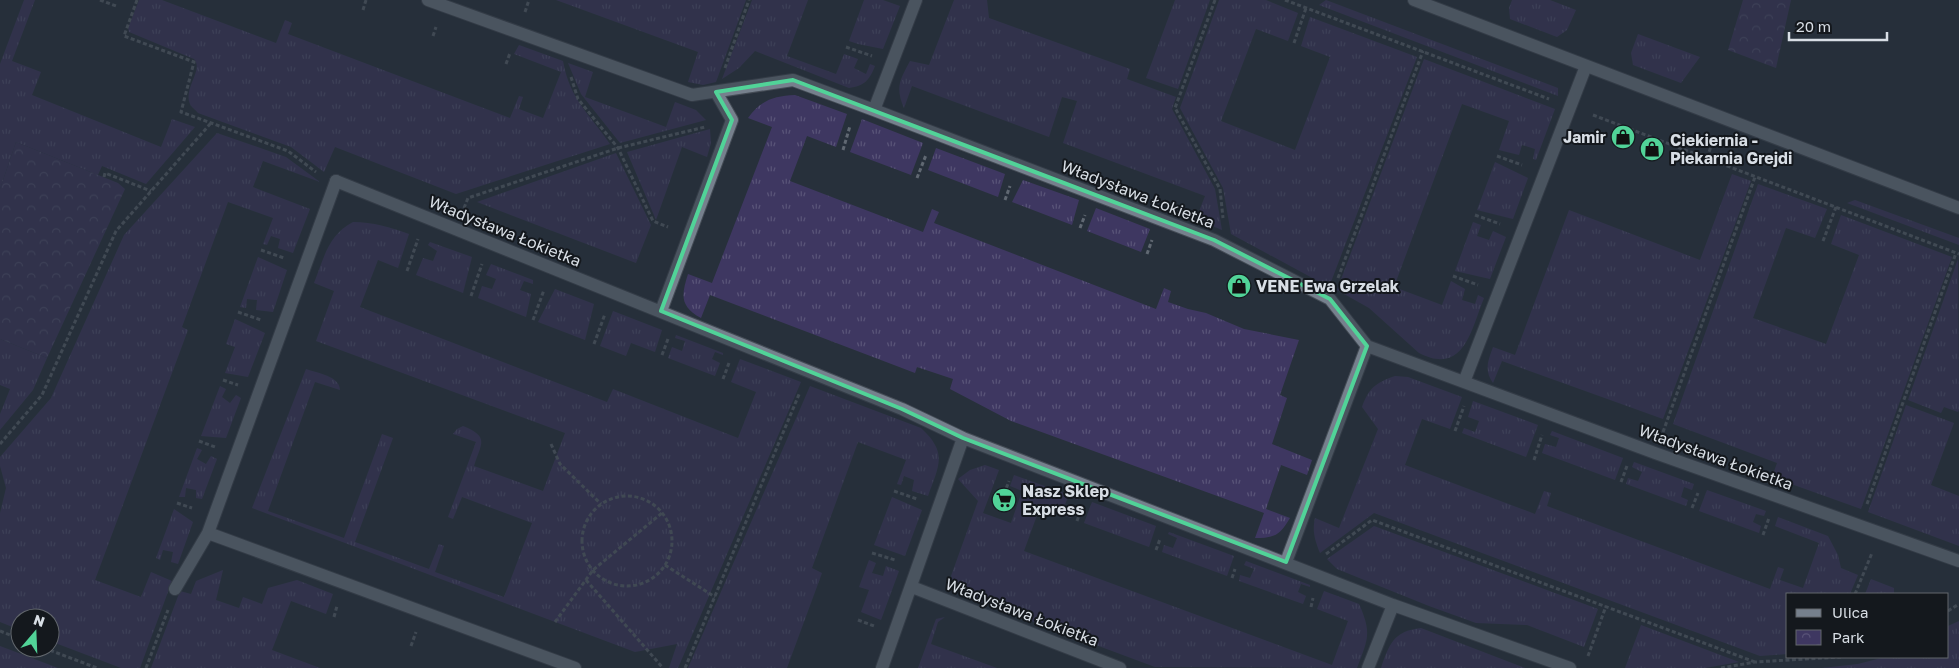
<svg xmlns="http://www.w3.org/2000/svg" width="1959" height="668" font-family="'Golos Text',sans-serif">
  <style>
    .grass { fill: url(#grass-tufts) }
    .park { fill: url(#park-crowns) }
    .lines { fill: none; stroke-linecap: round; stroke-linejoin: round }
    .service-casing { stroke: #444b55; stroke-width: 14 }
    .minor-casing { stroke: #444b55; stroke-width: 14 }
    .path { stroke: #606872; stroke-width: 3; stroke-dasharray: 4 2.5; stroke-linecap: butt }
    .service { stroke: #76808d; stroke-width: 12 }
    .minor { stroke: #76808d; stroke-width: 12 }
    .marked { fill: none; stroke: #51d398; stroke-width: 4; stroke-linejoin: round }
    .labels { text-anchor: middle; stroke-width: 4; stroke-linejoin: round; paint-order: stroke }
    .poi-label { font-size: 16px; font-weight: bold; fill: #d8dee5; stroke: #14181d; text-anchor: start }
    .street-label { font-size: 16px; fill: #d8dee5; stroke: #14181d }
  </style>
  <defs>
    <pattern id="grass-tufts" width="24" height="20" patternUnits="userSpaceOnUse" patternTransform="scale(1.25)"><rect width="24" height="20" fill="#3e3761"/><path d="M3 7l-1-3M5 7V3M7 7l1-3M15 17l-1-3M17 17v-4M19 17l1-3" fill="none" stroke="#595478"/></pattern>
    <pattern id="park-crowns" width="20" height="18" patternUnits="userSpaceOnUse" patternTransform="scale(1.25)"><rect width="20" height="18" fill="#3e3761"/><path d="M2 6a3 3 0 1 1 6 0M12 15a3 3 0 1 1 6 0" fill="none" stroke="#595478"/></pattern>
  </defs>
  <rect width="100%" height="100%" fill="#27303b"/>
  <path class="grass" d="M 24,0 L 35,0 L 12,61 L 41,72 L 32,95 L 161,147 L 172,119 L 195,127 L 146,184 L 102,166 L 98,175 L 16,142 L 0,189 L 0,64 Z
    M 139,0 L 162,0 L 276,43 L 285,20 L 292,23 L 288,34 L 510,118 L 519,96 L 523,97 L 519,109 L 543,118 L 561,72 L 514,54 L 519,45 L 563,61 C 570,100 589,113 610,144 L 456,194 L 335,147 L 324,172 L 291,147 L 198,113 C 196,110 191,107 190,104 C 183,88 204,70 194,59 L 129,32 L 128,28 Z
    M 556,0 L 746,0 L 716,82 L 703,85 L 688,82 L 698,52 Z
    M 752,0 L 808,0 L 787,56 L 836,74 L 844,54 L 858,59 L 854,68 L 866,74 L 870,64 L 875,66 C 869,81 864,86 849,88 L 755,51 L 739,68 L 722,79 Z
    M 864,0 L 883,0 L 900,6 L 883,49 L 858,44 L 849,41 Z
    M 954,0 L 987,0 L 989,18 L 1130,69 L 1127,79 L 1176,97 L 1172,109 L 1215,189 L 1222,230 L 1196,219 L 1205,196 L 1063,143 L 1077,101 L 1062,97 L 1049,137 L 912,86 L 904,108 C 895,87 900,80 910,61 L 929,65 Z
    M 1175,0 L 1210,0 L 1178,89 L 1146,78 Z
    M 1219,0 L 1266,0 L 1298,13 L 1288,41 L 1256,29 L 1221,121 L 1295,150 L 1330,57 L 1301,46 L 1310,17 L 1417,57 L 1329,287 L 1231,234 L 1223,188 L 1180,108 Z
    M 1326,0 L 1558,88 L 1558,96 L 1319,5 Z
    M 1512,0 L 1550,0 L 1576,10 L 1567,30 L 1557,37 L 1510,19 L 1509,8 Z
    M 1638,34 L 1700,57 L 1681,83 L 1633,65 L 1631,53 Z
    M 1424,59 L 1555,109 L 1536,160 L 1533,159 L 1535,149 L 1522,145 L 1519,155 L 1499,150 L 1509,121 L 1462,104 L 1394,287 L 1442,305 L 1451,281 L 1465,289 L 1462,300 L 1475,304 L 1478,295 L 1484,298 C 1471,330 1464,376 1419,353 L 1369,308 L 1337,290 Z
    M 568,63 L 593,72 L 585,97 L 666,127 L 675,102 L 696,110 L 706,120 L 620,143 L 581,94 Z
    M 795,95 L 847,114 L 836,147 L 807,136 L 790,181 L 923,232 L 932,209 L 939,212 L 934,223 L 1156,309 L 1164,288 L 1171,291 L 1168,302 L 1188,309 L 1206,313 L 1244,329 L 1299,340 L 1280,395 L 1287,398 L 1272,444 L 1312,460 L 1307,475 L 1281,465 L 1266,509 L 1290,518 C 1280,535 1275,538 1255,538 L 1264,513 L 1011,421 L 950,389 L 953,379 L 917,367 L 915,373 L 710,295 L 701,318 C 680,306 681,296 688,274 L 712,283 L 772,127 L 748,118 C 761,100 774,96 795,95 Z
    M 862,119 L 923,143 L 911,175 L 850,152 Z
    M 710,129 L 711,143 L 707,157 L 682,147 L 656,220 L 627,152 Z
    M 217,133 L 286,157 L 320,182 L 263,161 L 253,187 L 310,209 L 293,253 L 278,248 L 280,239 L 271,236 L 267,245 L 263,244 L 273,218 L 228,202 L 182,327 L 188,330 L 95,580 L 141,597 L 151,572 L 172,581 L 140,668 L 121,668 L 50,641 L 50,618 L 20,618 L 20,630 L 0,622 L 0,513 L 6,488 L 0,466 L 0,457 L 51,398 L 124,235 Z
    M 936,148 L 1005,174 L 998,197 L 928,170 Z
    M 616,153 L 651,225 L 636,263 L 477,202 Z
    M 1495,162 L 1528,178 L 1513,219 L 1477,210 Z
    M 1732,174 L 1751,181 L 1663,419 L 1502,361 L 1493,383 C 1484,370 1488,361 1493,347 L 1515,355 L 1569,210 L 1700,260 Z
    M 1023,180 L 1079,200 L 1072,225 L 1012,202 Z
    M 1758,184 L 1827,209 L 1815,238 L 1786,228 L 1753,318 L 1826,344 L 1859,255 L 1831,244 L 1841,215 L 1952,257 L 1861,509 L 1772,477 L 1777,463 L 1673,424 Z
    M 1855,200 L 1959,238 L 1959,245 L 1847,203 Z
    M 1096,208 L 1150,229 L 1141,252 L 1087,231 Z
    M 353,222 C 373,222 390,227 409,234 L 398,268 L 378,260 L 360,307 L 607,402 L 613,389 L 738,438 L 756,392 L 731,382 L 740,359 L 801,382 L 678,668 L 669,668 L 677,644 L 635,652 L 252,508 L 306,369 C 317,373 340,376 340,390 L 315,382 L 268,511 L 344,538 L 382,434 L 393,438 L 355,542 L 429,569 L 439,544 L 444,546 L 435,572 L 504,597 L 532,523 L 462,497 L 453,519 L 448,517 L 476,442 L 453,434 L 457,429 L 463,426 C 490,437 481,443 474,466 L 543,491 L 565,433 L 316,341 L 334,291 L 314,283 C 324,258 328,235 353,222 Z
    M 1473,222 L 1481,225 L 1477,236 L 1489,240 L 1493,231 L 1506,237 L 1490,279 L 1455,271 Z
    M 430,242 L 472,257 L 463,293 L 416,275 L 423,258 L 433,261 L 437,251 L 428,245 Z
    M 258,257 L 287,270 L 273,312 L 256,310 L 257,300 L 247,299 L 246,308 L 240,307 Z
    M 1958,259 L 1959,410 L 1958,412 L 1944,407 L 1941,413 L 1908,400 Z
    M 491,264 L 533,280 L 533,284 L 524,281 L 520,290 L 531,294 L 526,317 L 478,298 L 482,286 L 492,289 L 496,279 L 486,275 Z
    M 555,289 L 594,304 L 585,340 L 538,322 Z
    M 613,311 L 662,330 L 655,352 L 631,343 L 626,356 L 600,346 Z
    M 235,319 L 265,333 L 248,377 L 225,373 L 235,347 L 226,344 Z
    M 676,335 L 723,353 L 723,355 L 715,352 L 712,359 L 720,363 L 715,376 L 668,358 L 672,347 L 682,351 L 685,341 L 675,338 Z
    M 0,339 L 47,358 L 33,390 L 0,430 L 0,414 L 10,389 L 0,385 Z
    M 1395,376 L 1408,377 L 1462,397 L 1450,429 L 1422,419 L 1405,465 L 1535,514 L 1544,491 L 1551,493 L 1547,506 L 1770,589 L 1778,567 L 1784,569 L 1780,580 L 1803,588 L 1819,543 L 1775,526 L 1778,517 L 1828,536 L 1838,555 L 1841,568 L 1858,575 L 1850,594 L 1788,594 L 1788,654 L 1760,656 L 1374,513 L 1320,553 C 1315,540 1312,532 1315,518 L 1339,528 L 1378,429 L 1362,407 C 1369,388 1375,383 1395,376 Z
    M 220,386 L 226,389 L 222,397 L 230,403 L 236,395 L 241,398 L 226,438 L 201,436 Z
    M 810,386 L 921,428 C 948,453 939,465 928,496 L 912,491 L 914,480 L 904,476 L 901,485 L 897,484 L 906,460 L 858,442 L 812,568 L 822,573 L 787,668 L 688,668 Z
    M 1473,401 L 1538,425 L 1526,457 L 1462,433 L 1464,428 L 1475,432 L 1479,421 L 1468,417 Z
    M 1906,405 L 1954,423 L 1931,485 L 1959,496 L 1959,546 L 1868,512 Z
    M 1552,431 L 1623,458 L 1615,480 L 1542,453 L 1545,444 L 1556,447 L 1559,438 L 1550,435 Z
    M 197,448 L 202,450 L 197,459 L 206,464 L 211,456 L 217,459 L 202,499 L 196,498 L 196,490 L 186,488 L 185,497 L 179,497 Z
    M 1634,462 L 1694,484 L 1692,490 L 1684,487 L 1681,497 L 1688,500 L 1686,506 L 1626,484 L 1628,478 L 1638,481 L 1642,472 L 1632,467 Z
    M 985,465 L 999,470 L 983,513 L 1011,523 L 1022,491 L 1010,486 L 1014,475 L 1078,498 L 1078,500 L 1068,497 L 1064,507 L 1074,511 L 1071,518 L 1040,507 L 1024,551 L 1332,665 L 1348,621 L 1317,609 L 1324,591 L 1359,604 C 1372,633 1368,639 1357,668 L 1155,667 L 967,597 L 958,590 L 951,576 L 978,501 L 958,479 L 970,470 Z
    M 1707,490 L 1766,511 L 1764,516 L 1756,514 L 1753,522 L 1761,526 L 1759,533 L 1699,511 Z
    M 892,497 L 922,510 L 905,556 L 874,545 Z
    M 1092,502 L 1156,526 L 1149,547 L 1084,523 Z
    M 174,509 L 193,522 L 178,564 L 171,562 L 173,552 L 163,550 L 160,560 L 156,558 Z
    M 1374,526 L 1598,609 L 1584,647 L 1527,625 L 1476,623 L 1429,606 L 1337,569 L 1327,559 Z
    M 1169,532 L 1234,556 L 1227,576 L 1162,552 L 1164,545 L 1173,548 L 1177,538 L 1168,534 Z
    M 869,560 L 876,563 L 872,573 L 883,576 L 886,566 L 899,571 L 881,620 L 861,612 L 869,590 L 859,587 Z
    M 1246,561 L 1310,585 L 1310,587 L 1301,584 L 1298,592 L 1306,596 L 1303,604 L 1239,581 L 1240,575 L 1250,578 L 1254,569 L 1244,565 Z
    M 223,570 L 216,600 L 239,608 L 243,597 L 262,604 L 268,588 L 297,580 L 333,594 L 326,614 L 291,601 L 272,650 L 320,668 L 151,668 L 180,591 L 191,594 L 196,581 Z
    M 1871,579 L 1894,588 L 1894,594 L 1865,594 Z
    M 945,617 L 938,622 L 931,644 L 997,668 L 918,668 L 936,619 Z
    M 1959,621 L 1959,668 L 1822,668 L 1858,664 L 1885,657 L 1948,657 L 1948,626 Z
    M 1641,625 L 1739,662 L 1705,668 L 1625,668 Z
    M 1421,628 L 1525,668 L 1381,668 C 1389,645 1393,631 1421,628 Z
    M 0,646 L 58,668 L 0,668 Z"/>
  <path class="park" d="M 1743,0 L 1791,0 L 1776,68 L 1728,50 Z
    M 16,142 L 118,183 L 125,189 L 47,358 L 0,339 L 0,189 Z"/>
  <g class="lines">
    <g class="service-casing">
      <path id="service" d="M 208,533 L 575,668
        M 175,589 L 208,533 L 336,181"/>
    </g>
    <g class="minor-casing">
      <path id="minor" d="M 428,0 L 692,95 L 793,80 L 874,110 L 1214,240 L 1330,299 L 1367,346 L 1655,453 L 1959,561
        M 1414,0 L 1959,208
        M 874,110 L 916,0
        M 336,181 L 902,409 L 963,438 L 1393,605 L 1570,668
        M 661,311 L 732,120 L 716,92
        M 1464,382 L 1586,66
        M 1286,562 L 1367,346
        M 912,587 L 1120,668
        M 882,668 L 963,438
        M 1368,668 L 1393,605"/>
    </g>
    <path class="path" d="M 100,0 L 116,6
      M 137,0 L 124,36 L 194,62 L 181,112 L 288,151 L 316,172
      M 1215,0 L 1175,108 L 1220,189 L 1223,218
      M 1285,0 L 1549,99
      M 363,10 L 366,0
      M 525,12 L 529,0
      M 433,36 L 436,27
      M 1294,43 L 1306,8
      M 846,47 L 872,56
      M 506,64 L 510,53
      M 725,68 L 749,0
      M 571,77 L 578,99 L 618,148 L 653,221 L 668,227
      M 1593,115 L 1959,254
      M 843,150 L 850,126
      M 1497,156 L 1522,165
      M 1707,158 L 1714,138
      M 104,177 L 105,173 L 151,191
      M 917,178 L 926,155
      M 1005,200 L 1010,186
      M 464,208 L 468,198 L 618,148 L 705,127
      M 1475,215 L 1500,224
      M 1080,228 L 1085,215
      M 1823,241 L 1836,207
      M 261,250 L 284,258
      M 1147,254 L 1152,240
      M 407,271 L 418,239
      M 1453,276 L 1478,285
      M 1338,278 L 1423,51
      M 471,296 L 482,264
      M 238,312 L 261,320
      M 533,320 L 544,290
      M 594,344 L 605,314
      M 662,355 L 668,339
      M 723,379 L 729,363
      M 223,380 L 238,385
      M 1455,431 L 1464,406
      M 1663,432 L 1755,177
      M 199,441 L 215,447
      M 0,444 L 42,395 L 116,231 L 211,123
      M 551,444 L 560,464 L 601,504
      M 1534,460 L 1542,435
      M 1621,482 L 1627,466
      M 894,491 L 917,499
      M 1004,494 L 1009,481
      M582 541a45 45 0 1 1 90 0a45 45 0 1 1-90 0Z
      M 177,503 L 192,508
      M 1867,504 L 1956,253
      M 1692,508 L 1698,493
      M 1077,521 L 1082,507
      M 1763,535 L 1769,518
      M 1156,550 L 1160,539
      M 872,553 L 895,560
      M 1326,554 L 1372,520 L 1755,662
      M 665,565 L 715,597
      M 1232,578 L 1235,569
      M 586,580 L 663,668
      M 1855,594 L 1872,553
      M 1311,607 L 1313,598
      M 1948,611 L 1959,604
      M 334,617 L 337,606
      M 858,620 L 874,626
      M 555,622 L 593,570 L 662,513
      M 0,631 L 20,639
      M 411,646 L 416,632
      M 44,648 L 97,668
      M 1588,656 L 1606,606
      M 146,668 L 168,610
      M 685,668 L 800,392
      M 1721,668 L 1755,662 L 1841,657"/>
    <use href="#service" class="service"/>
    <use href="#minor" class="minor"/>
  </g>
  <path d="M0 0H1959V668H0ZM 793,80 L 1214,240 L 1330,299 L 1367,346 L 1286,562 L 963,438 L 902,409 L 661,311 L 732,120 L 716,92 Z" fill="#27303b" fill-opacity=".55" fill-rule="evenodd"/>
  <path class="marked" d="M 793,80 L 1214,240 L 1330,299 L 1367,346 L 1286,562 L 963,438 L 902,409 L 661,311 L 732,120 L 716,92 Z"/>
  <defs>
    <g id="shop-disc" transform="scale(1.25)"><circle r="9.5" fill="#51d398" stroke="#14181d"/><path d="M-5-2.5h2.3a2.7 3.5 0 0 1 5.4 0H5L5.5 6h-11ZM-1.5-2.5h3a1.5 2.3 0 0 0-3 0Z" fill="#111"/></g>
    <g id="supermarket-disc" transform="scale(1.25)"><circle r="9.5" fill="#51d398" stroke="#14181d"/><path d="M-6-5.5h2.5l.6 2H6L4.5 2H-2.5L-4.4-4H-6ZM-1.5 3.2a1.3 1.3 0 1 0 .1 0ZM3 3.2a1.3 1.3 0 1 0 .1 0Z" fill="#111"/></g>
  </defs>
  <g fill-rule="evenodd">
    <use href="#shop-disc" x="1623" y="137"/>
    <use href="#shop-disc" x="1652" y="149"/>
    <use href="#shop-disc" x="1239" y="286"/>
    <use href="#supermarket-disc" x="1004" y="500"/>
  </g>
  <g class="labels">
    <g class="poi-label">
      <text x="1606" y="143" text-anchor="end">Jamir</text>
      <text x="1670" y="146">Ciekiernia -<tspan x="1670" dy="18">Piekarnia Grejdi</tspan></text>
      <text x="1256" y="292">VENE Ewa Grzelak</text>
      <text x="1022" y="497">Nasz Sklep<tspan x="1022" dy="18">Express</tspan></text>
    </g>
    <g class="street-label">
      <text transform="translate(1138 194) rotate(21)" y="6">Władysława Łokietka</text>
      <text transform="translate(505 231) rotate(22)" y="6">Władysława Łokietka</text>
      <text transform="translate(1716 457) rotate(20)" y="6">Władysława Łokietka</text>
      <text transform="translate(1022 612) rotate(21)" y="6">Władysława Łokietka</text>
    </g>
  </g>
  <rect x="1786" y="593" width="162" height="65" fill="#14181d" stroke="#62676d"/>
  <rect x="1796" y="609" width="25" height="8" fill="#76808d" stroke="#62676d"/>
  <text x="1832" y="618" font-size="15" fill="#d8dee5">Ulica</text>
  <rect x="1796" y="630" width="25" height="15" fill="url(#park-crowns)" stroke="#62676d"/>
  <text x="1832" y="643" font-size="15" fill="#d8dee5">Park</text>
  <g transform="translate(35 633) rotate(19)"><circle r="24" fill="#14181d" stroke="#62676d"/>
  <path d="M0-4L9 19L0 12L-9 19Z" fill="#51d398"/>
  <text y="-8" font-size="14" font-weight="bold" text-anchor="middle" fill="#d8dee5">N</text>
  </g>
  <path d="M1789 32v8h98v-8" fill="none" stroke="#d8dee5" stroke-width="2.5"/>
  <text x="1796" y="32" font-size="15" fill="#d8dee5" stroke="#14181d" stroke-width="4" paint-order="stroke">20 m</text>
</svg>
